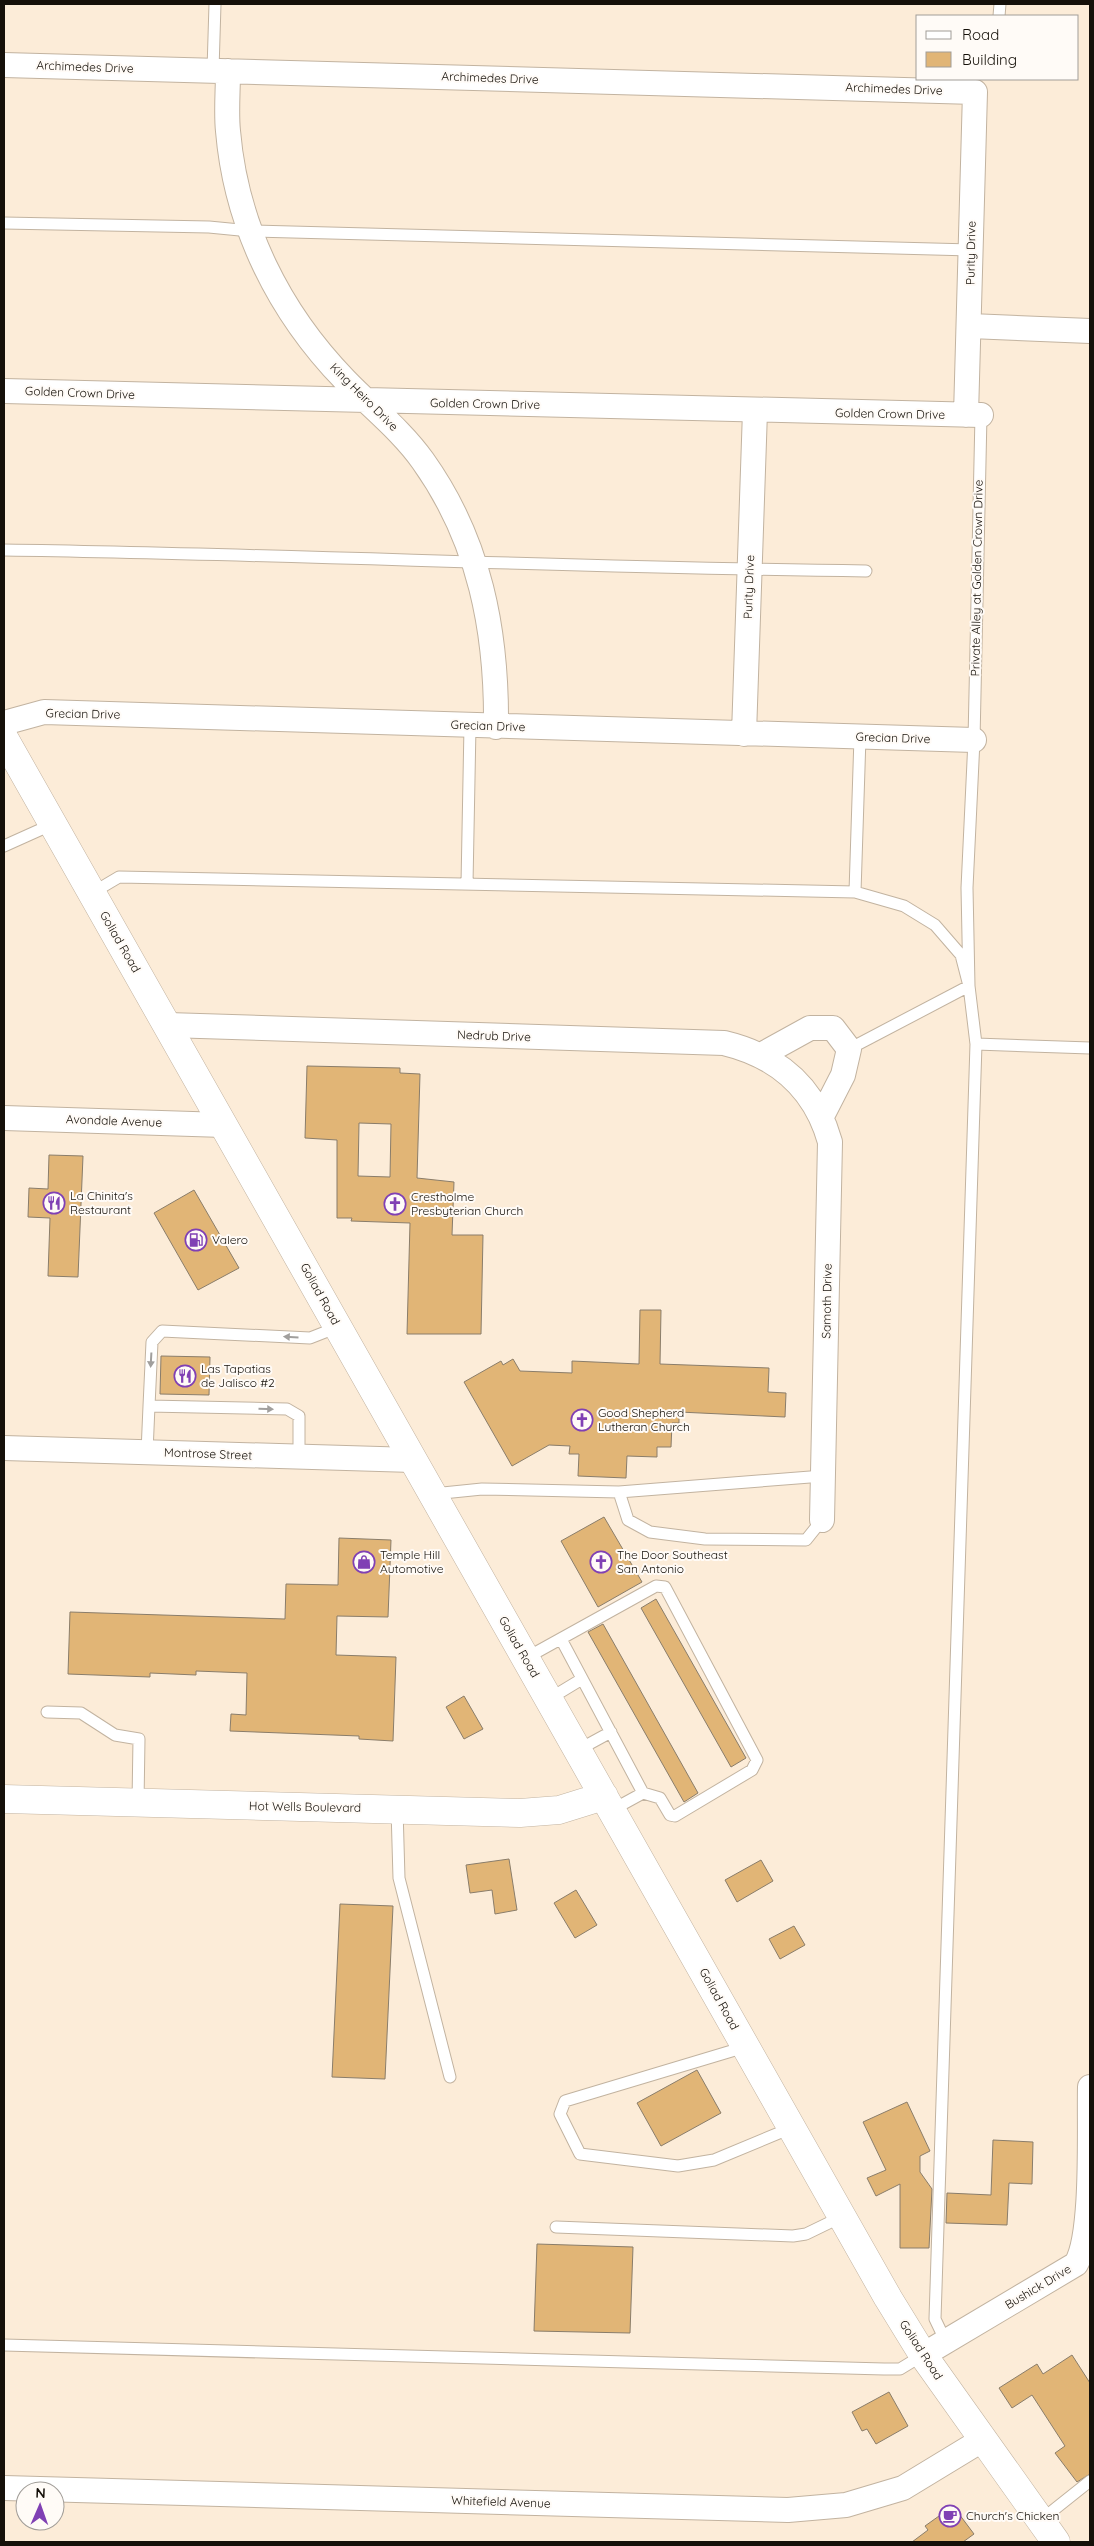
<svg xmlns="http://www.w3.org/2000/svg" width="1094" height="2546" font-family="Quicksand,sans-serif">
  <style>
    .building { fill: #e1b576; stroke: #8a7d6a; fill-rule: evenodd }
    .lines { fill: none; stroke-linecap: round; stroke-linejoin: round }
    .lane-casing { stroke: #c2b3a0; stroke-width: 13 }
    .street-casing { stroke: #c2b3a0; stroke-width: 26 }
    .secondary-casing { stroke: #c2b3a0; stroke-width: 29 }
    .lane { stroke: #fff; stroke-width: 11 }
    .street { stroke: #fff; stroke-width: 24 }
    .secondary { stroke: #fff; stroke-width: 28 }
    .oneway { fill: #a19f9d }
    .labels { text-anchor: middle; stroke-width: 4; stroke-linejoin: round; paint-order: stroke }
    .street-label { font-size: 12px; fill: #151009; stroke: #fffbf7 }
    .poi-label { font-size: 12px; fill: #151009; stroke: #fffbf7; text-anchor: start }
  </style>
  <rect width="100%" height="100%" fill="#fcecd8"/>
  <path class="building" d="M 307,1066 L 400,1068 L 400,1073 L 420,1074 L 417,1178 L 454,1182 L 452,1235 L 483,1235 L 481,1334 L 407,1334 L 410,1223 L 351,1221 L 352,1218 L 337,1218 L 337,1140 L 305,1138 ZM 359,1123 L 391,1124 L 390,1177 L 358,1176 Z
    M 49,1155 L 83,1156 L 78,1277 L 48,1276 L 50,1218 L 28,1217 L 29,1188 L 48,1189 Z
    M 194,1190 L 239,1268 L 198,1290 L 154,1213 Z
    M 640,1310 L 661,1310 L 660,1364 L 769,1368 L 768,1392 L 786,1393 L 785,1417 L 679,1412 L 679,1423 L 672,1423 L 671,1447 L 657,1447 L 657,1457 L 627,1456 L 626,1478 L 578,1476 L 579,1454 L 569,1454 L 570,1446 L 549,1445 L 512,1466 L 464,1382 L 501,1361 L 503,1365 L 513,1359 L 520,1371 L 572,1373 L 572,1361 L 639,1364 Z
    M 161,1356 L 210,1357 L 209,1395 L 160,1394 Z
    M 604,1517 L 642,1582 L 598,1607 L 561,1541 Z
    M 339,1538 L 391,1540 L 388,1617 L 337,1616 L 336,1655 L 396,1657 L 393,1741 L 359,1739 L 359,1736 L 230,1731 L 231,1714 L 246,1715 L 247,1673 L 196,1671 L 196,1675 L 150,1673 L 150,1677 L 68,1674 L 70,1612 L 285,1619 L 286,1584 L 338,1585 Z
    M 656,1599 L 746,1758 L 731,1767 L 641,1608 Z
    M 603,1624 L 698,1793 L 684,1802 L 588,1632 Z
    M 464,1696 L 483,1729 L 464,1739 L 446,1707 Z
    M 509,1859 L 517,1910 L 495,1914 L 492,1890 L 470,1893 L 466,1865 Z
    M 761,1860 L 773,1881 L 737,1902 L 725,1880 Z
    M 576,1890 L 597,1925 L 575,1938 L 554,1903 Z
    M 340,1904 L 393,1906 L 385,2079 L 332,2077 Z
    M 794,1926 L 805,1945 L 780,1959 L 769,1939 Z
    M 697,2070 L 721,2113 L 661,2146 L 637,2103 Z
    M 907,2102 L 930,2151 L 920,2156 L 920,2172 L 932,2189 L 929,2248 L 900,2248 L 900,2184 L 876,2196 L 867,2178 L 886,2170 L 863,2122 Z
    M 993,2140 L 1033,2142 L 1032,2184 L 1009,2183 L 1007,2225 L 946,2223 L 947,2193 L 991,2195 Z
    M 537,2244 L 633,2247 L 630,2333 L 534,2331 Z
    M 1072,2355 L 1090,2383 L 1090,2474 L 1077,2482 L 1055,2453 L 1065,2446 L 1032,2395 L 1012,2408 L 999,2388 L 1037,2364 L 1043,2374 Z
    M 889,2392 L 908,2426 L 876,2444 L 867,2429 L 862,2431 L 852,2412 Z
    M 953,2506 L 974,2534 L 963,2542 L 912,2542 L 928,2530 L 925,2526 Z"/>
  <g class="lines">
    <g class="lane-casing">
      <path id="lane" d="M 999,16 L 1000,4
        M 213,70 L 215,4
        M 4,223 L 209,227 L 250,231 L 971,250
        M 4,550 C 291,554 578,568 866,571
        M 4,846 L 53,824
        M 467,884 L 470,726
        M 855,892 L 860,737
        M 92,893 L 119,877 L 855,892 L 904,906 L 935,925 L 961,955 L 969,986 L 849,1049
        M 976,1044 L 1090,1048
        M 147,1452 L 149,1406
        M 299,1457 L 299,1416 L 287,1409 L 149,1406 L 152,1342 L 162,1331 L 310,1338 L 338,1327
        M 619,1492 L 628,1520 L 650,1532 L 705,1539 L 806,1540 L 822,1520
        M 433,1494 L 482,1489 L 619,1492 L 823,1476
        M 561,1639 L 643,1793
        M 526,1658 L 656,1586 L 665,1587 L 757,1760 L 752,1770 L 675,1816 L 670,1815 L 660,1798 L 643,1793 L 612,1810
        M 549,1699 L 582,1679
        M 47,1712 L 81,1713 L 115,1735 L 139,1739 L 138,1803
        M 578,1750 L 611,1732
        M 397,1809 L 399,1878 L 450,2077
        M 745,2047 L 565,2101 L 560,2114 L 580,2154 L 678,2166 L 714,2160 L 791,2128
        M 556,2227 L 793,2236 L 806,2234 L 841,2217
        M 946,2342 L 935,2319 L 976,1044 L 969,986 L 967,888 L 974,740 L 981,415
        M 4,2345 L 884,2369 L 900,2369 L 923,2355
        M 1041,2520 L 1090,2481"/>
    </g>
    <g class="street-casing">
      <path id="street" d="M 4,65 L 975,92 L 966,415
        M 228,71 C 228,91 226,112 228,131 C 236,226 279,312 345,380 C 371,407 401,430 423,461 C 480,541 497,631 496,727
        M 970,326 L 1090,331
        M 4,391 L 981,415
        M 4,723 L 44,712 L 974,740
        M 744,734 L 755,411
        M 168,1025 L 724,1043 C 778,1056 815,1088 830,1142 L 822,1520
        M 761,1055 L 810,1028 L 833,1028 L 849,1049 L 843,1075 L 822,1116
        M 4,1118 L 224,1125
        M 4,1448 L 413,1460
        M 923,2355 L 1076,2264 C 1094,2234 1089,2127 1090,2087
        M 4,2488 L 788,2510 L 846,2505 L 903,2488 L 982,2440"/>
    </g>
    <g class="secondary-casing">
      <path id="secondary" d="M 4,738 L 888,2298 L 923,2355 L 1056,2542
        M 4,1799 L 520,1813 L 559,1810 L 604,1796"/>
    </g>
    <use href="#lane" class="lane"/>
    <use href="#street" class="street"/>
    <use href="#secondary" class="secondary"/>
  </g>
  <defs><path id="oneway-solid" d="M-6-.8H1V-3.2L6.5 0L1 3.2V.8H-6Z" transform="scale(1.25)"/></defs>
  <g class="oneway">
    <use href="#oneway-solid" transform="translate(291 1337) rotate(-177)"/>
    <use href="#oneway-solid" transform="translate(151 1360) rotate(93)"/>
    <use href="#oneway-solid" transform="translate(266 1409) rotate(1)"/>
  </g>
  <defs>
    <g id="restaurant-ring" transform="scale(1.125)"><circle r="9.5" fill="#fffbf7" stroke="#8040b4" stroke-width="1.5"/><path d="M-5-6h1v4h1v-4h1v4h1v-4h1v5L-1.5 .5V6h-2V.5L-5-1ZM5-6V6H3V1.5H1.5Q1.5-4 5-6Z" fill="#8040b4"/></g>
    <g id="church-ring" transform="scale(1.125)"><circle r="9.5" fill="#fffbf7" stroke="#8040b4" stroke-width="1.5"/><path d="M-1.2-6h2.4v3.5h3.3v2.4h-3.3V6h-2.4V-.1h-3.3v-2.4h3.3Z" fill="#8040b4"/></g>
    <g id="fuel-ring" transform="scale(1.125)"><circle r="9.5" fill="#fffbf7" stroke="#8040b4" stroke-width="1.5"/><path d="M-5.5-6h7V0h2V4h1.3V-2.5L3-4.5l.8-.8L6-3V5H2.5V1h-1V6h-7ZM-4.2-4.7v3.2H.2V-4.7Z" fill="#8040b4"/></g>
    <g id="shop-ring" transform="scale(1.125)"><circle r="9.5" fill="#fffbf7" stroke="#8040b4" stroke-width="1.5"/><path d="M-5-2.5h2.3a2.7 3.5 0 0 1 5.4 0H5L5.5 6h-11ZM-1.5-2.5h3a1.5 2.3 0 0 0-3 0Z" fill="#8040b4"/></g>
    <g id="cafe-ring" transform="scale(1.125)"><circle r="9.5" fill="#fffbf7" stroke="#8040b4" stroke-width="1.5"/><path d="M-5.5-4.5H6V0H3Q3 3.5 0 3.5H-2.5Q-5.5 3.5-5.5 0ZM3-3.2v2h1.7v-2ZM-6 4.5H4V6H-6Z" fill="#8040b4"/></g>
  </defs>
  <g fill-rule="evenodd">
    <use href="#restaurant-ring" x="54" y="1203"/>
    <use href="#church-ring" x="395" y="1204"/>
    <use href="#fuel-ring" x="196" y="1240"/>
    <use href="#restaurant-ring" x="185" y="1376"/>
    <use href="#church-ring" x="582" y="1420"/>
    <use href="#shop-ring" x="364" y="1562"/>
    <use href="#church-ring" x="601" y="1562"/>
    <use href="#cafe-ring" x="950" y="2516"/>
  </g>
  <g class="labels">
    <g class="street-label">
      <text transform="translate(85 67) rotate(2)" y="4">Archimedes Drive</text>
      <text transform="translate(490 78) rotate(2)" y="4">Archimedes Drive</text>
      <text transform="translate(894 89) rotate(2)" y="4">Archimedes Drive</text>
      <text transform="translate(971 253) rotate(-89)" y="4">Purity Drive</text>
      <text transform="translate(80 393) rotate(2)" y="4">Golden Crown Drive</text>
      <text transform="translate(364 397) rotate(45)" y="4">King Heiro Drive</text>
      <text transform="translate(485 404) rotate(1)" y="4">Golden Crown Drive</text>
      <text transform="translate(890 414) rotate(1)" y="4">Golden Crown Drive</text>
      <text transform="translate(977 578) rotate(-89)" y="4">Private Alley at Golden Crown Drive</text>
      <text transform="translate(749 587) rotate(-88)" y="4">Purity Drive</text>
      <text transform="translate(83 714) rotate(1)" y="4">Grecian Drive</text>
      <text transform="translate(488 726) rotate(2)" y="4">Grecian Drive</text>
      <text transform="translate(893 738) rotate(2)" y="4">Grecian Drive</text>
      <text transform="translate(120 942) rotate(60)" y="4">Goliad Road</text>
      <text transform="translate(494 1036) rotate(2)" y="4">Nedrub Drive</text>
      <text transform="translate(114 1121) rotate(2)" y="4">Avondale Avenue</text>
      <text transform="translate(320 1294) rotate(61)" y="4">Goliad Road</text>
      <text transform="translate(827 1301) rotate(-89)" y="4">Samoth Drive</text>
      <text transform="translate(208 1454) rotate(2)" y="4">Montrose Street</text>
      <text transform="translate(519 1647) rotate(60)" y="4">Goliad Road</text>
      <text transform="translate(305 1807) rotate(1)" y="4">Hot Wells Boulevard</text>
      <text transform="translate(719 1999) rotate(61)" y="4">Goliad Road</text>
      <text transform="translate(1038 2287) rotate(-31)" y="4">Bushick Drive</text>
      <text transform="translate(921 2350) rotate(57)" y="4">Goliad Road</text>
      <text transform="translate(501 2502) rotate(2)" y="4">Whitefield Avenue</text>
    </g>
    <g class="poi-label">
      <text x="70" y="1200">La Chinita's<tspan x="70" dy="14">Restaurant</tspan></text>
      <text x="411" y="1201">Crestholme<tspan x="411" dy="14">Presbyterian Church</tspan></text>
      <text x="212" y="1244">Valero</text>
      <text x="201" y="1373">Las Tapatias<tspan x="201" dy="14">de Jalisco #2</tspan></text>
      <text x="598" y="1417">Good Shepherd<tspan x="598" dy="14">Lutheran Church</tspan></text>
      <text x="380" y="1559">Temple Hill<tspan x="380" dy="14">Automotive</tspan></text>
      <text x="617" y="1559">The Door Southeast<tspan x="617" dy="14">San Antonio</tspan></text>
      <text x="966" y="2520">Church's Chicken</text>
    </g>
  </g>
  <rect width="1094" height="2546" fill="none" stroke="#151009" stroke-width="10"/>
  <rect x="916" y="15" width="162" height="65" fill="#fffbf7" stroke="#a19d98"/>
  <rect x="926" y="31" width="25" height="8" fill="#ffffff" stroke="#a19d98"/>
  <text x="962" y="40" font-size="15" fill="#151009">Road</text>
  <rect x="926" y="52" width="25" height="15" fill="#e1b576" stroke="#a19d98"/>
  <text x="962" y="65" font-size="15" fill="#151009">Building</text>
  <g transform="translate(40 2506) rotate(2)"><circle r="24" fill="#fffbf7" stroke="#a19d98"/>
  <path d="M0-4L9 19L0 12L-9 19Z" fill="#8040b4"/>
  <text y="-8" font-size="14" font-weight="bold" text-anchor="middle" fill="#151009">N</text>
  </g>
</svg>
